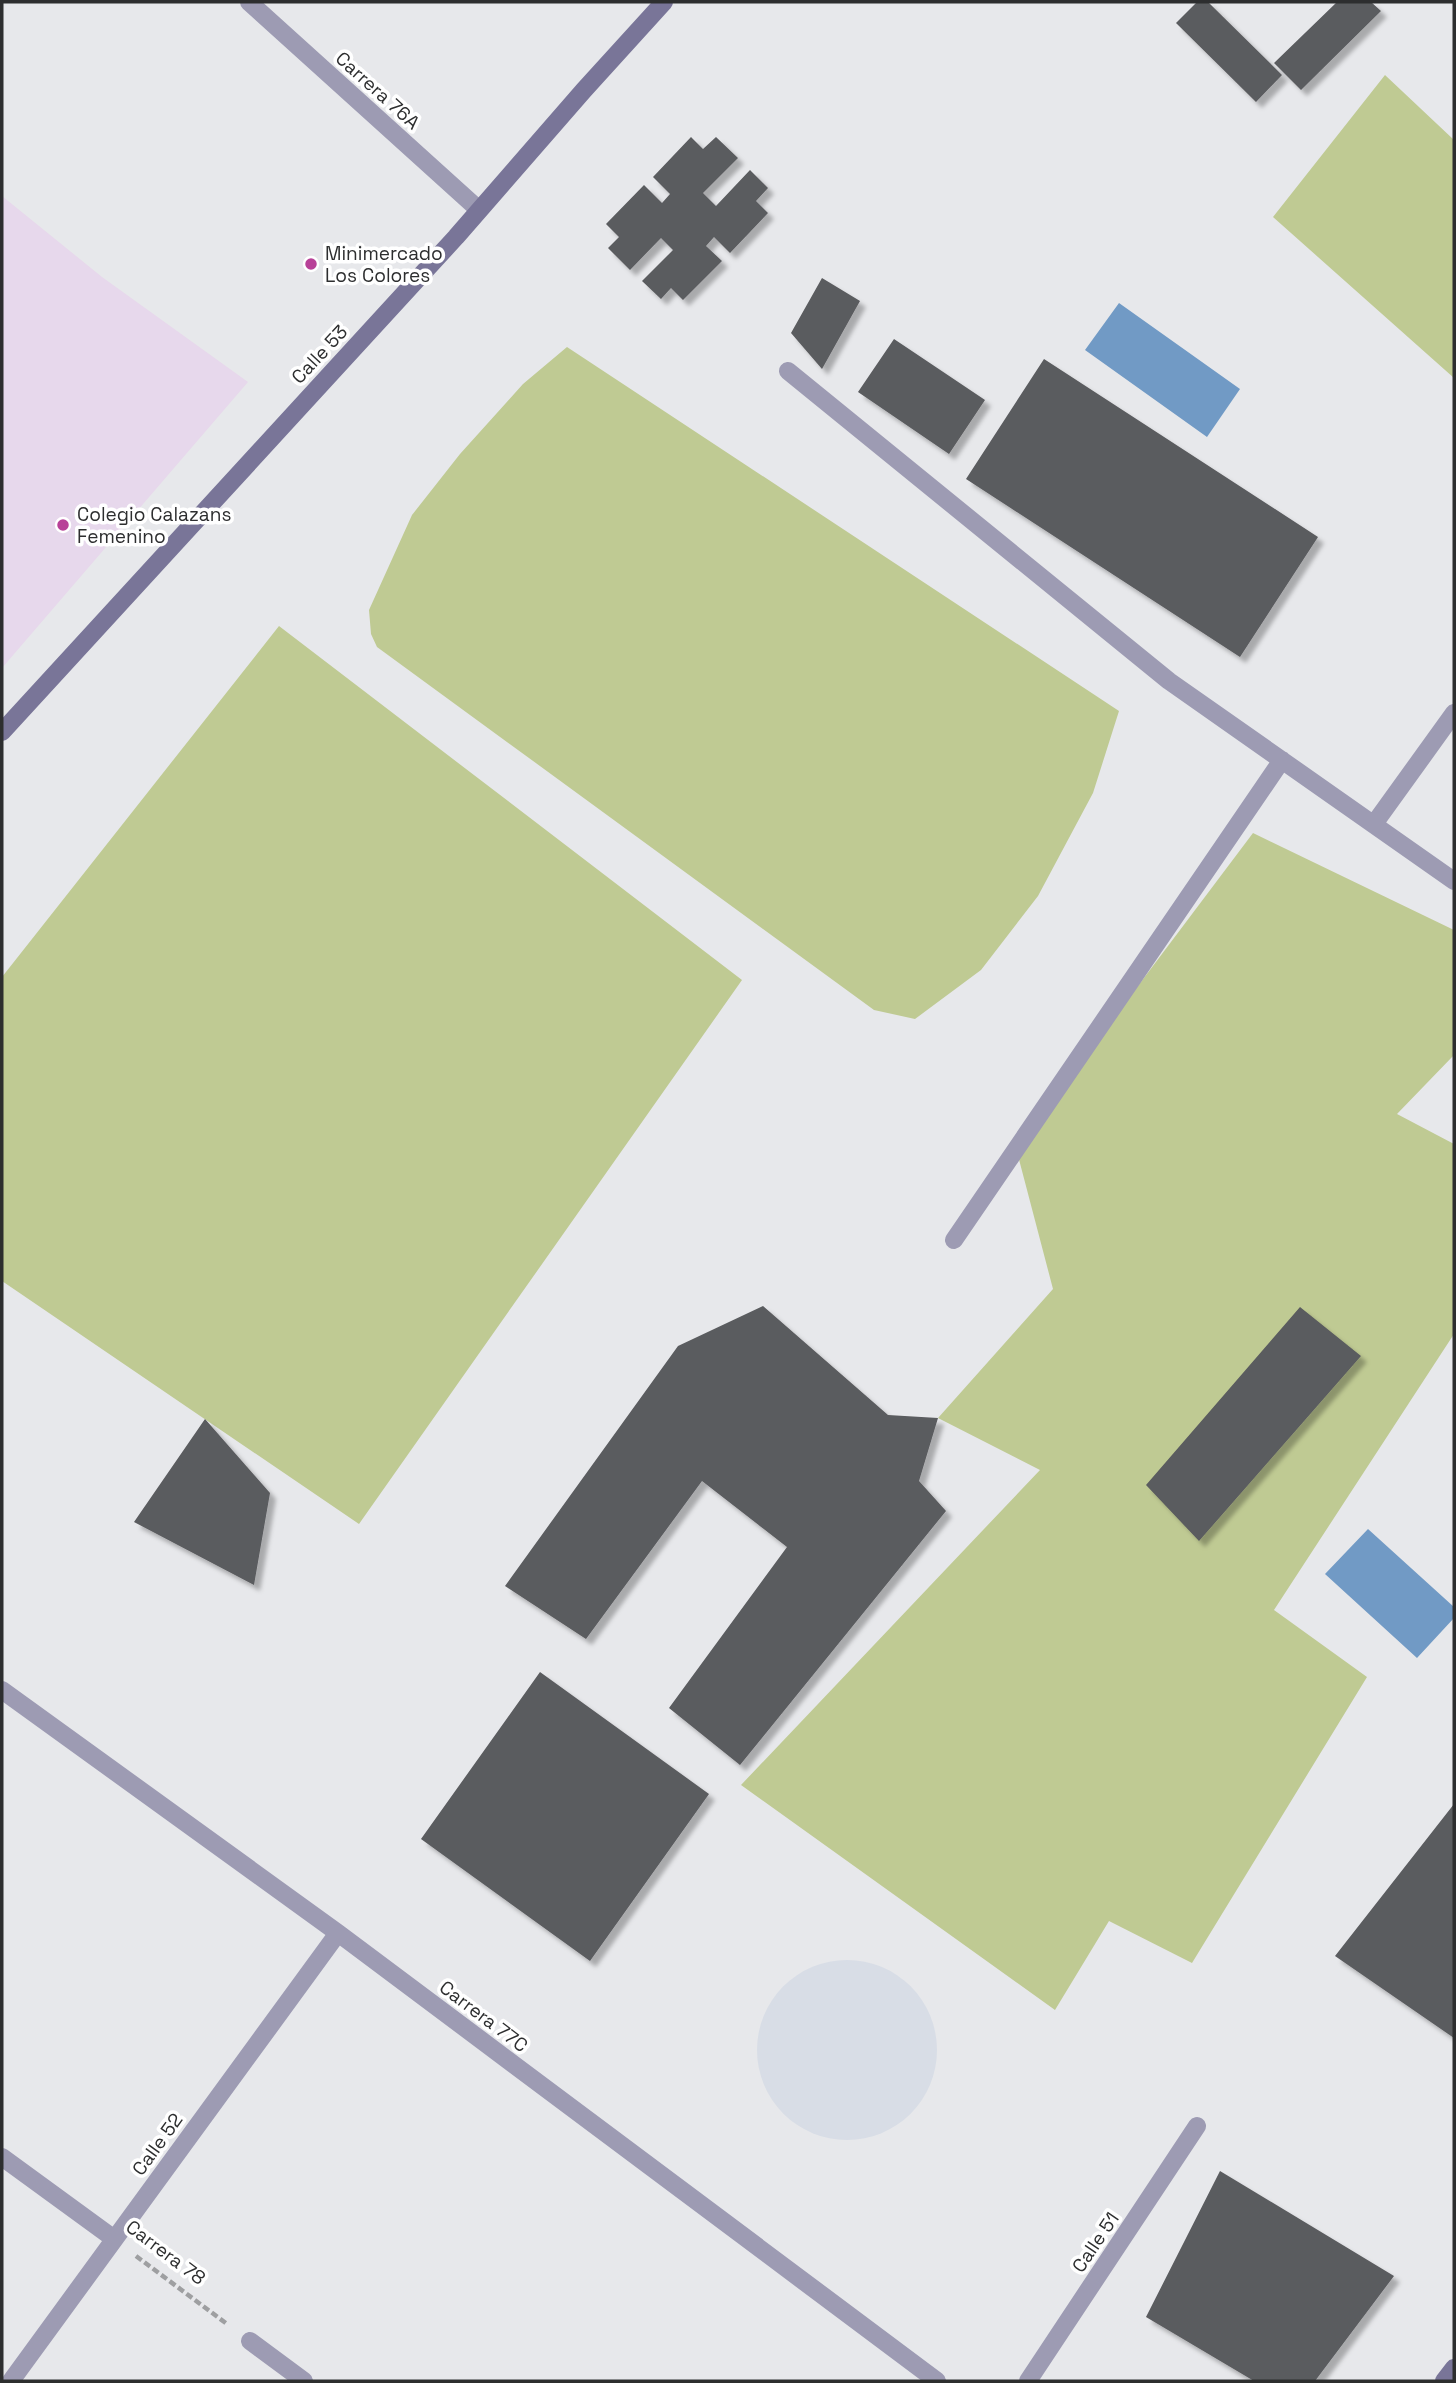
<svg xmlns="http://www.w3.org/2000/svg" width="1456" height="2383" font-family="'Space Grotesk',sans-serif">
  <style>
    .built { fill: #d8dde6 }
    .education { fill: #e7d8ec }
    .green { fill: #bfca93 }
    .water { fill: #719ac5 }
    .building { fill: #5a5b5e; filter: url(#shadow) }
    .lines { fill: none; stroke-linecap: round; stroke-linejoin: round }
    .path { stroke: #9e9fa1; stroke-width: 4.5; stroke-dasharray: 7 3.5; stroke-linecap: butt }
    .lane { stroke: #9d9bb3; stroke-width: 18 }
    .street { stroke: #9d9bb3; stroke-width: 18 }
    .secondary { stroke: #797598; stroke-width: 18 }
    .poi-dot { fill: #b84198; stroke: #fff; stroke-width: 2.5 }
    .labels { text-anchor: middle; stroke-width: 7; stroke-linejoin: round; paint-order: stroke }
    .street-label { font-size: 19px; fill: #2d2e2f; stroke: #fff }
    .poi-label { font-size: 19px; fill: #2d2e2f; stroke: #fff; text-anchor: start }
  </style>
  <defs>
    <filter id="shadow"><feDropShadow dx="6" dy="6" stdDeviation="2" flood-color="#0004"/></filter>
  </defs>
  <rect width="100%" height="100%" fill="#e7e8eb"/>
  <path class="built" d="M757 2050a90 90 0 1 1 180 0a90 90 0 1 1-180 0Z"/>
  <path class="education" d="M 2,196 L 102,277 L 248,382 L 2,668 Z"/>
  <path class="green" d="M 1385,75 L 1454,140 L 1454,378 L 1273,217 Z
    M 567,347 L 1119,711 L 1093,793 L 1038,896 L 981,970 L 915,1019 L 874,1010 L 377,647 L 371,634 L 369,610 L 412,515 L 460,454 L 523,384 Z
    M 279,626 L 742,980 L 359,1524 L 2,1281 L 2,977 Z
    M 1253,833 L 1454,930 L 1454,1055 L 1397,1114 L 1454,1144 L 1454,1334 L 1274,1610 L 1367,1677 L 1192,1963 L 1109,1921 L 1055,2010 L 741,1785 L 1040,1470 L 938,1418 L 1053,1289 L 1016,1148 Z"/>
  <path class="water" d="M 1119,303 L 1240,389 L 1207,437 L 1085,350 Z
    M 1368,1529 L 1454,1607 L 1454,1618 L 1417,1658 L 1325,1574 Z"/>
  <path class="building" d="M 1197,2 L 1208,2 L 1282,75 L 1256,102 L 1176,23 Z
    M 1337,2 L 1371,2 L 1381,11 L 1301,90 L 1274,63 Z
    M 691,137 L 703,149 L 716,137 L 738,158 L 703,193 L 716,206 L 750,170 L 768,188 L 756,201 L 768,213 L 730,253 L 714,237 L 706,246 L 722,261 L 683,300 L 671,288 L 661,299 L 642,281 L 673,250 L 661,238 L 630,270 L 608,248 L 619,237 L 606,224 L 644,185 L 662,203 L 670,194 L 653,177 Z
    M 822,278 L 860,301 L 822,369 L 791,333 Z
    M 894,339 L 985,400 L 949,454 L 858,392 Z
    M 1044,359 L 1318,537 L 1240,657 L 966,479 Z
    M 763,1306 L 888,1415 L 938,1418 L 919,1481 L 946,1511 L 740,1765 L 669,1708 L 787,1547 L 702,1481 L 586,1639 L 505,1586 L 678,1346 Z
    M 1300,1307 L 1361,1356 L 1199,1541 L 1146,1485 Z
    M 205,1419 L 270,1493 L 254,1585 L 134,1522 Z
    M 540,1672 L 709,1794 L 590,1961 L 421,1839 Z
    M 1454,1804 L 1454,2038 L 1335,1956 Z
    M 1220,2171 L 1394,2276 L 1315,2381 L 1254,2381 L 1146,2317 Z"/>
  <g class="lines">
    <path class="path" d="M 136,2256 L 227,2324"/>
    <path class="lane" d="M 788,371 L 1169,681 L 1454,881
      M 1374,824 L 1454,713
      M 954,1240 L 1282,760"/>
    <path class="street" d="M 249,2 L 478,209
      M 2,1690 L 338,1933 L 937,2381
      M 2,2157 L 113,2238
      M 250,2341 L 304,2381
      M 11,2381 L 338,1933
      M 1028,2381 L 1197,2126"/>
    <path class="secondary" d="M 2,732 L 456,237 L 584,90 L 664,2
      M 1444,2381 L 1454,2368"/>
  </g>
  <g class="poi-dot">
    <circle cx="311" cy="264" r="7"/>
    <circle cx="63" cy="525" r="7"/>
  </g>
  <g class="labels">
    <g class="street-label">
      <text transform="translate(378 90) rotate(42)" y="7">Carrera 76A</text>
      <text transform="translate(319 354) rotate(-47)" y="7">Calle 53</text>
      <text transform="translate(484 2016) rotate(37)" y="7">Carrera 77C</text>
      <text transform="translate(157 2144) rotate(-54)" y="7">Calle 52</text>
      <text transform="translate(1095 2242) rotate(-56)" y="7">Calle 51</text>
      <text transform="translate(166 2252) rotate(37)" y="7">Carrera 78</text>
    </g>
    <g class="poi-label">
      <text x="325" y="260">Minimercado<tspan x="325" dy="22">Los Colores</tspan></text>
      <text x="77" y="521">Colegio Calazans<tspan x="77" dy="22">Femenino</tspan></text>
    </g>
  </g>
  <rect width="1456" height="2383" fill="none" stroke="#2d2e2f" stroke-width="7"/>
</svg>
